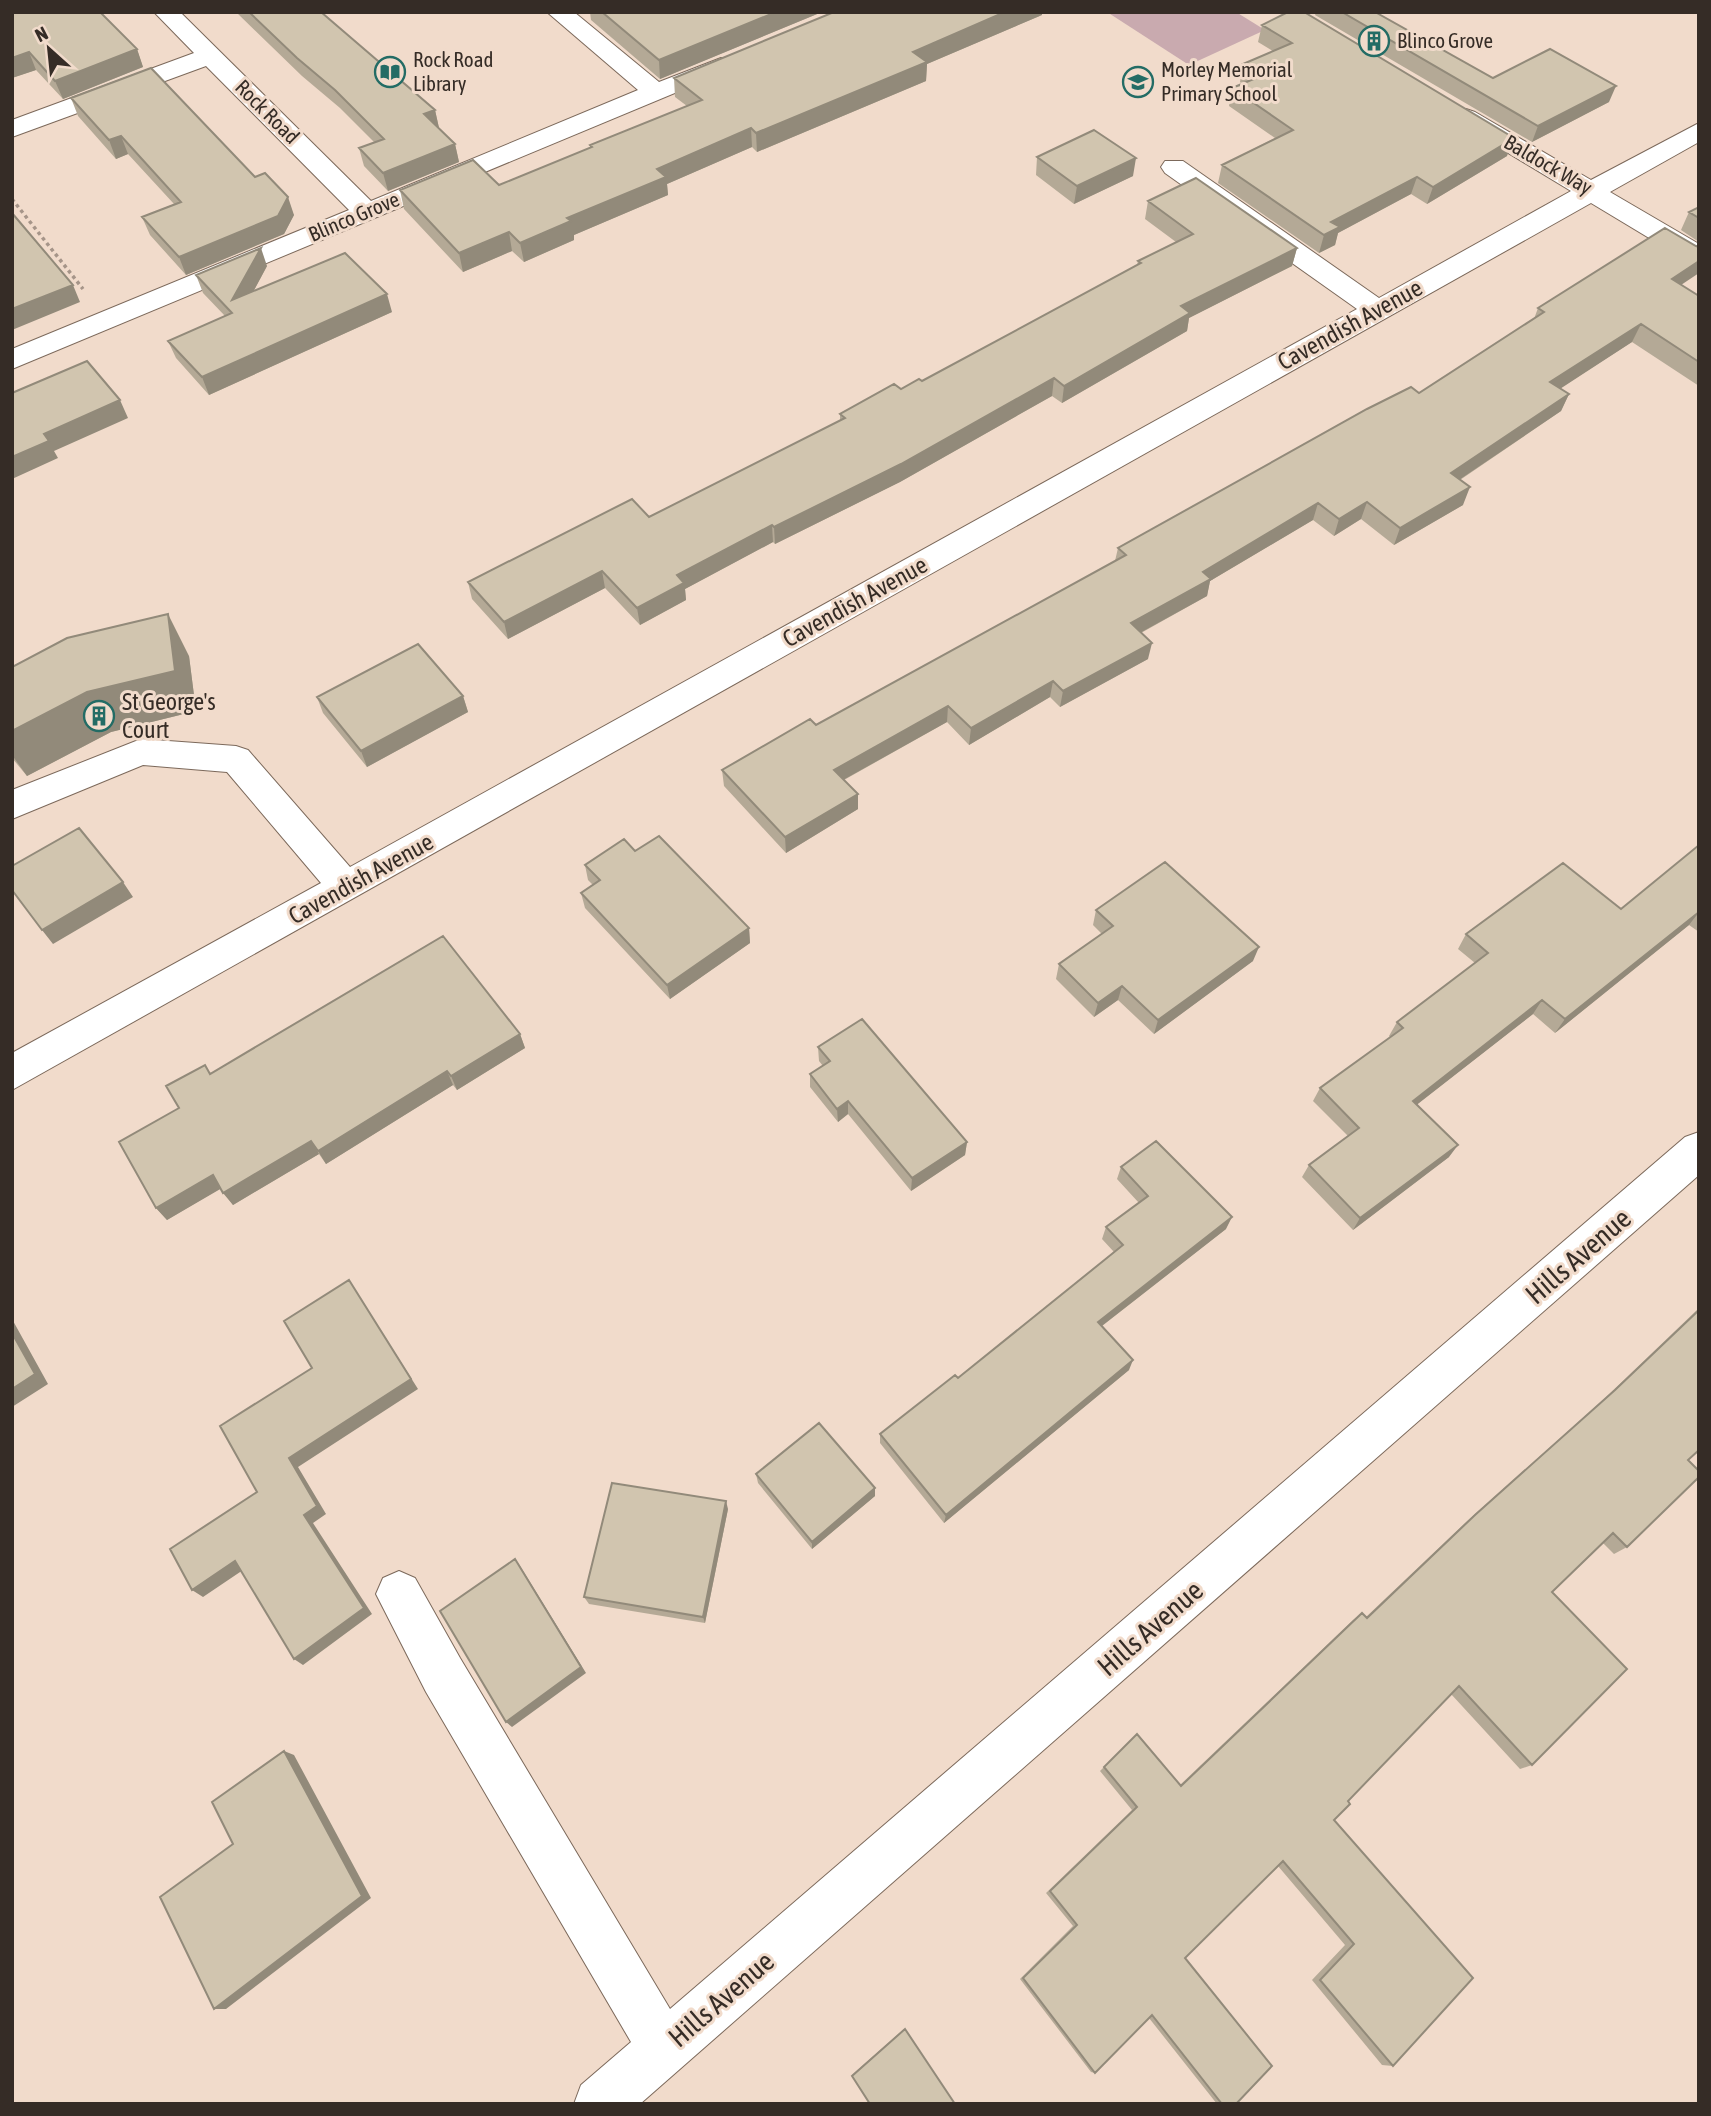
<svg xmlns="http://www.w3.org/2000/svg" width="1711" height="2116" font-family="'Asap Condensed',sans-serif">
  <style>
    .green { fill: #c9aaaf }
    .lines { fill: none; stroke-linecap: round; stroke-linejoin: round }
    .minor-casing { stroke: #7c695b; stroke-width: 2 }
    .path { stroke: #a69589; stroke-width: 3.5; stroke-dasharray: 3.5 3.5; stroke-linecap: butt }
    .minor { fill: #fff; fill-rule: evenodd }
    .wall { fill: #b4a996 }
    .shaded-wall { fill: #928a7a }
    .building { fill: #d1c5af; stroke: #928a7a; stroke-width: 2 }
    .labels { text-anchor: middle; stroke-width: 6; stroke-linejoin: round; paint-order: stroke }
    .far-poi-label { font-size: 21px; fill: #352c26; stroke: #f1dbcb; text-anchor: start }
    .far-street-label { font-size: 21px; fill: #352c26; stroke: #f1dbcb }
    .street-label { font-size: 24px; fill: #352c26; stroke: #f1dbcb }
    .poi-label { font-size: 24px; fill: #352c26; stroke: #f1dbcb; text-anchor: start }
    .near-street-label { font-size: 28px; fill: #352c26; stroke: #f1dbcb }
  </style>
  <rect width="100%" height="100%" fill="#f1dbcb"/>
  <path class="green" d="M 1107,12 L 1236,12 L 1265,30 L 1189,65 Z"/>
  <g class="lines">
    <g class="minor-casing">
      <path id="minor" d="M 154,12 L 180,12 L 371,201 L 638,90 L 547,12 L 574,12 L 659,82 L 721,58 L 730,60 L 733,65 L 730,70 L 12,369 L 12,349 L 349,210 L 206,66 L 12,137 L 12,120 L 194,53 Z
        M 1466,109 L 1475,112 L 1591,180 L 1699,123 L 1699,142 L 1610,192 L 1699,244 L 1699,264 L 1689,262 L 1591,203 L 12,1090 L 12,1053 L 321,883 L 227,772 L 143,765 L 12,819 L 12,790 L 141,739 L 236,746 L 248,750 L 350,867 L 1357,309 L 1165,173 L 1161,167 L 1165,161 L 1183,161 L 1379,298 L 1571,191 L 1457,122 L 1453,117 L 1457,112 Z
        M 1699,1132 L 1699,1175 L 640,2104 L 574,2104 L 581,2085 L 631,2042 L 426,1692 L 376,1594 L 383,1578 L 399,1571 L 415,1578 L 460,1658 L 670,2009 L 1685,1137 Z"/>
    </g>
    <path class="path" d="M 12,199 L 83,289"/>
    <use href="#minor" class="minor"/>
  </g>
  <path class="wall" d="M 12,12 L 137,49 L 143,67 L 63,99 L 36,70 L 12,78 Z
    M 236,12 L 321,12 L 435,110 L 439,128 L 455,144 L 459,162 L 388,191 L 364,166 L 359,148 L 374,142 L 340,108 L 302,76 Z
    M 590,12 L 822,12 L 660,79 L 591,20 Z
    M 1316,12 L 1375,12 L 1493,78 L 1609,102 L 1532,142 L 1315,15 Z
    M 1042,15 L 927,64 L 926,81 L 757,152 L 752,147 L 667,184 L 668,195 L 574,235 L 574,240 L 524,262 L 512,251 L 463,272 L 404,209 L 400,190 L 499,185 L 590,148 L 590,145 L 687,106 L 675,97 L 674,78 Z
    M 1262,25 L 1507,156 L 1427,204 L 1411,194 L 1338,233 L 1335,245 L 1319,253 L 1218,183 L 1222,165 L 1275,138 L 1229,106 L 1232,88 L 1242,84 L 1240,82 L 1243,64 L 1273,51 L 1258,42 Z
    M 71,98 L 255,177 L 294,215 L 284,234 L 186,275 L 150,235 L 142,217 L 174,204 L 128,154 L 116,159 L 78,116 Z
    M 1037,157 L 1133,176 L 1074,204 L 1036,175 Z
    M 1148,201 L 1297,248 L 1292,266 L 1189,318 L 1187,331 L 1062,403 L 1052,396 L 900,482 L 775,544 L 773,542 L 685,589 L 686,600 L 640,625 L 605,588 L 508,639 L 472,599 L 468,582 L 649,517 L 840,421 L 840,414 L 922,381 L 1137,265 L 1138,261 L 1176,242 L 1145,219 Z
    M 1699,207 L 1699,242 L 1681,230 L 1689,212 Z
    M 267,266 L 253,292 L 392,312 L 209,395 L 176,358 L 168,341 L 225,316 L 203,293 L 196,275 Z
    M 1681,285 L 1699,296 L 1699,386 L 1632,342 L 1560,388 L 1569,394 L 1561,411 L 1460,480 L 1463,505 L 1394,545 L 1361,519 L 1334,536 L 1313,520 L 1210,581 L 1207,596 L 1141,633 L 1148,659 L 1060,707 L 1050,697 L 969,745 L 947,722 L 844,780 L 858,809 L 786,853 L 724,786 L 722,770 L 816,725 L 1115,561 L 1118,548 L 1419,393 L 1534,319 L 1538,308 Z
    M 189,656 L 196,711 L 111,732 L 27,776 L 12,758 L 12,667 Z
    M 463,696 L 468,712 L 367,767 L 323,713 L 317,697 Z
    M 1699,845 L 1699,932 L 1689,925 L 1555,1033 L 1533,1014 L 1417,1104 L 1449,1157 L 1353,1230 L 1302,1177 L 1309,1165 L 1348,1136 L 1313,1101 L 1320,1088 L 1390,1037 L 1389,1036 L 1397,1022 L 1475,963 L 1458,949 L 1466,934 L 1621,909 Z
    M 635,851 L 749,928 L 750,943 L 670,999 L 585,908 L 581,893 L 593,885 L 588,880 L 585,865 Z
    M 1096,910 L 1253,961 L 1154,1034 L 1118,1000 L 1094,1017 L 1056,979 L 1059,964 L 1102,934 L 1093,925 Z
    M 520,1034 L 525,1048 L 457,1090 L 453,1085 L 326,1164 L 319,1154 L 233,1205 L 221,1188 L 167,1220 L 156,1208 L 210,1073 Z
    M 818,1047 L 967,1142 L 965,1155 L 911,1191 L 848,1114 L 838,1122 L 810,1087 L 810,1074 L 823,1066 L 819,1061 Z
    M 1121,1167 L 1226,1229 L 1102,1326 L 1129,1370 L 944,1523 L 880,1443 L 880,1434 L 958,1378 L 1114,1252 L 1102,1239 L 1106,1227 L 1139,1203 L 1117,1179 Z
    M 1699,1308 L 1699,1450 L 1688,1460 L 1627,1547 L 1614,1554 L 1603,1543 L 1552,1592 L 1532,1765 L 1520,1769 L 1451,1694 L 1348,1801 L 1334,1820 L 1393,2066 L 1382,2065 L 1312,1980 L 1345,1945 L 1278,1866 L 1185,1958 L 1236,2104 L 1217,2104 L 1149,2018 L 1095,2073 L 1091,2072 L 1020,1979 L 1073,1926 L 1046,1893 L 1132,1810 L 1100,1771 L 1137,1734 L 1180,1785 L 1353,1620 L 1362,1613 L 1366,1617 L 1465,1523 L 1603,1400 Z
    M 756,1474 L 875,1496 L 812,1549 L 758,1483 Z
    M 728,1509 L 705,1623 L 589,1604 L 584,1597 Z
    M 904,2029 L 905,2029 L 852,2076 L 852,2075 Z"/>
  <path class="shaded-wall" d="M 776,12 L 822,12 L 660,79 L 659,60 Z
    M 1005,12 L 1042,12 L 1042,15 L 927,64 L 926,81 L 757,152 L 756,133 L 913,52 Z
    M 137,49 L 143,67 L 63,99 L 55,81 Z
    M 29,52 L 36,70 L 12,78 L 12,58 Z
    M 1616,86 L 1609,102 L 1532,142 L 1538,126 Z
    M 435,110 L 439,128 L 429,132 L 424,114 Z
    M 751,128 L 752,147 L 667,184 L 668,195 L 574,235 L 574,240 L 524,262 L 520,243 L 657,169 Z
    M 121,136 L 128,154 L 116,159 L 109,140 Z
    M 1514,138 L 1507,156 L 1427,204 L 1433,187 Z
    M 455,144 L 459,162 L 388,191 L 383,173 Z
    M 1136,158 L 1133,176 L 1074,204 L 1077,186 Z
    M 1417,177 L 1411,194 L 1338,233 L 1335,245 L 1319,253 L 1324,235 L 1331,222 Z
    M 288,197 L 294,215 L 284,234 L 186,275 L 179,257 Z
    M 509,232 L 512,251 L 463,272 L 459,253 Z
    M 261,248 L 267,266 L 239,318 L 232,300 Z
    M 1297,248 L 1292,266 L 1189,318 L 1187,331 L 1062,403 L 1064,386 L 1181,306 Z
    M 1699,261 L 1699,273 L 1663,297 L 1672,279 Z
    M 73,285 L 80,302 L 12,330 L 12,309 Z
    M 387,294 L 392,312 L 209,395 L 202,377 Z
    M 1641,324 L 1632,342 L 1543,400 L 1550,382 Z
    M 1054,378 L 1052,396 L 900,482 L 775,544 L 774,527 Z
    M 1569,394 L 1561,411 L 1444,490 L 1451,473 Z
    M 120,400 L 128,418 L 54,451 L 58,458 L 12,479 L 12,457 L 44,434 Z
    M 1470,487 L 1463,505 L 1394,545 L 1400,528 Z
    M 1367,502 L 1361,519 L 1334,536 L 1339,519 Z
    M 1318,503 L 1313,520 L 1210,581 L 1207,596 L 1127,640 L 1131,623 L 1203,572 Z
    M 772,525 L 773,542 L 685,589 L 686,600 L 640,625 L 637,608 L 677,575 Z
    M 602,571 L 605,588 L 508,639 L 504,622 Z
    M 168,614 L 189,656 L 196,711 L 111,732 L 27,776 L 12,755 L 12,731 Z
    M 1152,643 L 1148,659 L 1060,707 L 1063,691 Z
    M 1053,681 L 1050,697 L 969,745 L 971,728 Z
    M 463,696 L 468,712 L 367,767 L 361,751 Z
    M 948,706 L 947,722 L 834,785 L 834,770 Z
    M 858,794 L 858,809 L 786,853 L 785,837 Z
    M 123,882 L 133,897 L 53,944 L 42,930 Z
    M 1699,912 L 1689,925 L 1555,1033 L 1565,1019 Z
    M 749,928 L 750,943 L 670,999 L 667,985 Z
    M 1259,947 L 1253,961 L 1154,1034 L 1158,1020 Z
    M 1122,986 L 1118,1000 L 1094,1017 L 1098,1003 Z
    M 1542,1000 L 1533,1014 L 1405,1114 L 1413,1101 Z
    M 520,1034 L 525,1048 L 457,1090 L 451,1076 Z
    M 447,1071 L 453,1085 L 326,1164 L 318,1151 Z
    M 848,1101 L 848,1114 L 838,1122 L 837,1109 Z
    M 311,1141 L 319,1154 L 233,1205 L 223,1193 Z
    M 967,1142 L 965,1155 L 911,1191 L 912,1178 Z
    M 1458,1145 L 1449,1157 L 1353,1230 L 1360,1218 Z
    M 213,1175 L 222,1188 L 167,1220 L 156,1208 Z
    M 1232,1217 L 1226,1229 L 1094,1332 L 1098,1322 Z
    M 349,1280 L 418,1389 L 298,1467 L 326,1514 L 313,1523 L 372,1614 L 303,1665 L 294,1659 L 304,1515 L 289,1458 Z
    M 12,1319 L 48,1384 L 12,1407 Z
    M 1133,1360 L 1129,1370 L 944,1523 L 946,1515 Z
    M 875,1488 L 875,1496 L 812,1549 L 812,1542 Z
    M 726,1501 L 728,1509 L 705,1623 L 703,1617 Z
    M 515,1559 L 520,1566 L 586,1673 L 512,1727 L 506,1722 Z
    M 235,1561 L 246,1568 L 203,1597 L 192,1590 Z
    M 284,1751 L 294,1755 L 371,1898 L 226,2009 L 214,2009 Z"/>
  <path class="building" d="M 12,12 L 100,12 L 137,49 L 55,81 L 29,52 L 12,58 Z
    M 249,12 L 321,12 L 435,110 L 424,114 L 455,144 L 383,173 L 359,148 L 384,139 L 335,90 L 297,58 Z
    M 602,12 L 776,12 L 659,60 Z
    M 834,12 L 1005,12 L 913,52 L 927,62 L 756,133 L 751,128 L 657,169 L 666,177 L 567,218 L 571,221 L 520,243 L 509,232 L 459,253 L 400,190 L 473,160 L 499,185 L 592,147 L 590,145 L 702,100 L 674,78 Z
    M 1288,12 L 1304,12 L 1514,138 L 1433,187 L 1417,177 L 1331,222 L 1340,227 L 1324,235 L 1222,165 L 1293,130 L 1232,88 L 1261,76 L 1243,64 L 1292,43 L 1262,25 Z
    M 1342,12 L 1375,12 L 1493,78 L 1550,49 L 1616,86 L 1538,126 Z
    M 151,68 L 255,177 L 265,173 L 288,197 L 278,216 L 179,257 L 142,217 L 181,202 L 121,136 L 109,140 L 71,98 Z
    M 1094,130 L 1136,158 L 1077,186 L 1037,157 Z
    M 1196,178 L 1297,248 L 1181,306 L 1190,313 L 1064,386 L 1054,378 L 901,464 L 774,527 L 772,525 L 677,575 L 684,583 L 637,608 L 602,571 L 504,622 L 468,582 L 632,499 L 649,517 L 845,418 L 840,414 L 894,384 L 901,389 L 919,379 L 922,381 L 1141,263 L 1138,261 L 1193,234 L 1148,201 Z
    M 1699,207 L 1699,218 L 1689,212 Z
    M 12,213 L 73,285 L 12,309 Z
    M 1665,228 L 1696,246 L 1699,247 L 1699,261 L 1672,279 L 1699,296 L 1699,362 L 1641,324 L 1550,382 L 1569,394 L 1451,473 L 1470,487 L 1400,528 L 1367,502 L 1339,519 L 1318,503 L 1203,572 L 1211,579 L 1131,623 L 1152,643 L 1063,691 L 1053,681 L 971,728 L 948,706 L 834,770 L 858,794 L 785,837 L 722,770 L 810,719 L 816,725 L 1126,555 L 1118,548 L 1367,409 L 1411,387 L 1419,393 L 1544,312 L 1538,308 Z
    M 261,248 L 232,300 L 345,253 L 387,294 L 202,377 L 168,341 L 232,313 L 196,275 Z
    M 87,361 L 120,400 L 44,434 L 49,441 L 12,457 L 12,393 Z
    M 168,614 L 175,671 L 87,692 L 12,731 L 12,667 L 67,638 Z
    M 418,644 L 463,696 L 361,751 L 317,697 Z
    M 79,828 L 123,882 L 42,930 L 12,890 L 12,866 Z
    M 659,836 L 749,928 L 667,985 L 581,893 L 600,880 L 585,865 L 624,839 L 635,851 Z
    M 1699,845 L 1699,912 L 1565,1019 L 1542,1000 L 1413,1101 L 1458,1145 L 1360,1218 L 1309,1165 L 1359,1128 L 1320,1088 L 1403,1028 L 1397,1022 L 1488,953 L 1466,934 L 1563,863 L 1621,909 Z
    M 1165,862 L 1259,947 L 1158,1020 L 1122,986 L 1098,1003 L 1059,964 L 1113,926 L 1096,910 Z
    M 443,936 L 520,1034 L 451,1076 L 447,1071 L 318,1151 L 311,1141 L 223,1193 L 213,1175 L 156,1208 L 119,1142 L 179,1108 L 166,1086 L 205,1065 L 210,1074 Z
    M 862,1019 L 967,1142 L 912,1178 L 848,1101 L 837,1109 L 810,1074 L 830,1061 L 818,1047 Z
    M 1156,1141 L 1232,1217 L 1098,1322 L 1133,1360 L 946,1515 L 880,1434 L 955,1375 L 958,1378 L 1123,1245 L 1106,1227 L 1148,1196 L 1121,1167 Z
    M 349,1280 L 411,1379 L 289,1458 L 317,1506 L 304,1515 L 364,1608 L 294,1659 L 235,1561 L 192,1590 L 170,1549 L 257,1492 L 220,1426 L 312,1368 L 284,1321 Z
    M 1699,1310 L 1699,1450 L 1688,1460 L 1699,1471 L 1699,1477 L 1627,1547 L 1613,1533 L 1552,1592 L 1627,1669 L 1532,1765 L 1459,1686 L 1348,1801 L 1350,1804 L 1334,1820 L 1473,1978 L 1393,2066 L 1320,1980 L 1354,1944 L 1283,1861 L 1185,1958 L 1272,2066 L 1236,2104 L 1222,2104 L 1152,2015 L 1095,2073 L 1023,1978 L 1077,1925 L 1050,1891 L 1137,1807 L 1104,1767 L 1137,1734 L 1181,1786 L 1362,1613 L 1367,1618 L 1475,1515 L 1615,1390 Z
    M 12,1333 L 35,1374 L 12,1389 Z
    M 819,1423 L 875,1488 L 812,1542 L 756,1474 Z
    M 612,1483 L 726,1501 L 703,1617 L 584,1597 Z
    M 515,1559 L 581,1667 L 506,1722 L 440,1611 Z
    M 284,1751 L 362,1896 L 214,2009 L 160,1897 L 233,1844 L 212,1802 Z
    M 905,2029 L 955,2104 L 870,2104 L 852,2076 Z"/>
  <defs>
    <g id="building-ring" transform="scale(1.575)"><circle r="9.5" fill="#f1dbcb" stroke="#236c65" stroke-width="1.5"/><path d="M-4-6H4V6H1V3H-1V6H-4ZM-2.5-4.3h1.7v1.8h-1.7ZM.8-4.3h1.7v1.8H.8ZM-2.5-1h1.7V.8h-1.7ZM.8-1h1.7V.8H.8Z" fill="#236c65"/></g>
    <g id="library-ring" transform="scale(1.575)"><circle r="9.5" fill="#f1dbcb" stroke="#236c65" stroke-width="1.5"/><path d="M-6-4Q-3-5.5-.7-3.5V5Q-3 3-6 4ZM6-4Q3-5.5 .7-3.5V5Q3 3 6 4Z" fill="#236c65"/></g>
    <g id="school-ring" transform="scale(1.575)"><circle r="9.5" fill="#f1dbcb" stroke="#236c65" stroke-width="1.5"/><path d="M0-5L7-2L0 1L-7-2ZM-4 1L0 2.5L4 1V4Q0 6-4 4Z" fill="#236c65"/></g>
  </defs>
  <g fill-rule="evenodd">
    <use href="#building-ring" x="1374" y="41"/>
    <use href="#library-ring" x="390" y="72"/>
    <use href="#school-ring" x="1138" y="82"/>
    <use href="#building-ring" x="99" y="716"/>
  </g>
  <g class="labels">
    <g class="far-poi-label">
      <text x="1397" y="48">Blinco Grove</text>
      <text x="413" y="67">Rock Road<tspan x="413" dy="24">Library</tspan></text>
      <text x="1161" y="77">Morley Memorial<tspan x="1161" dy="24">Primary School</tspan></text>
    </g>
    <g class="far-street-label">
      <text transform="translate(267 112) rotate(45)" y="7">Rock Road</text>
      <text transform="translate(1548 165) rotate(30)" y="7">Baldock Way</text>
      <text transform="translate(354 217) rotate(-23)" y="7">Blinco Grove</text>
    </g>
    <g class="street-label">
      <text transform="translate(1350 325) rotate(-29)" y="8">Cavendish Avenue</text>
      <text transform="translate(855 602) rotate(-29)" y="8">Cavendish Avenue</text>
      <text transform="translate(361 879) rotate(-29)" y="8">Cavendish Avenue</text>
    </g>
    <g class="poi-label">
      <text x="122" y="710">St George's<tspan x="122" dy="28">Court</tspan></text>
    </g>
    <g class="near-street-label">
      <text transform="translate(1578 1256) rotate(-41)" y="10">Hills Avenue</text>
      <text transform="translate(1150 1628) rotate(-41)" y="10">Hills Avenue</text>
      <text transform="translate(721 1999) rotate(-41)" y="10">Hills Avenue</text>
    </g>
  </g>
  <rect width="1711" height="2116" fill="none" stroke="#352c26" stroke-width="28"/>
  <g transform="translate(49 49) rotate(333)" stroke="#f1dbcb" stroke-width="5" paint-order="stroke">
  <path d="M0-5L12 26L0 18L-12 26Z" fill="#352c26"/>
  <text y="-10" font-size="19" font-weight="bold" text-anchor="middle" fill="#352c26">N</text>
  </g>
</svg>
